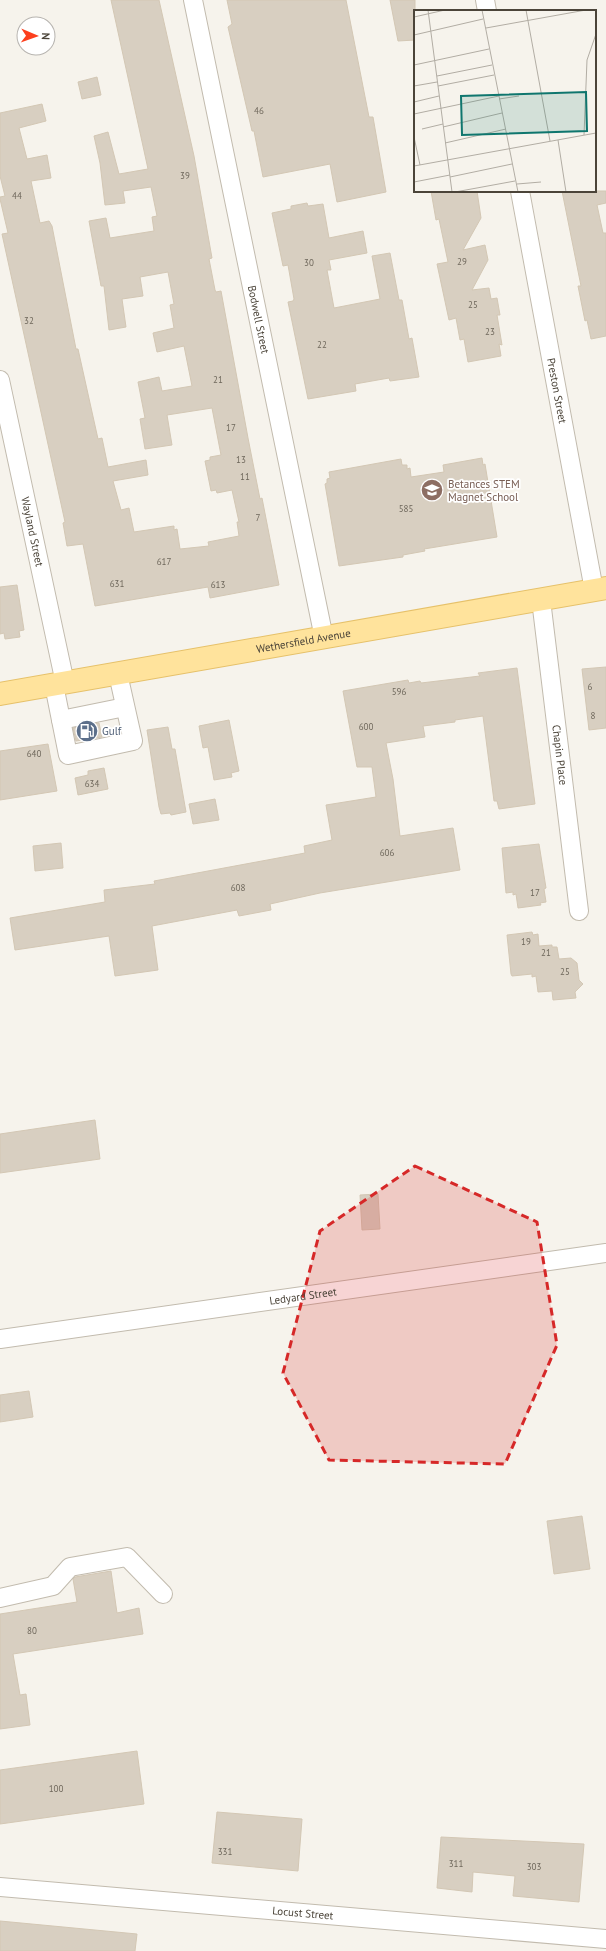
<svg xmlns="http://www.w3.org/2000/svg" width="606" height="1951" font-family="'PT Sans',sans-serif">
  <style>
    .building { fill: #d8cfc1; stroke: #d3c7b4 }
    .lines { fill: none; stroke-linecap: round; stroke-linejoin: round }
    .minor-casing { stroke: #c2bbae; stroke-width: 20 }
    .major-casing { stroke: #e6c16a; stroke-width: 24 }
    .minor { stroke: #fff; stroke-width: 18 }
    .major { stroke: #ffe39c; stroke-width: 22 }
    .marked { fill: #d62828; fill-opacity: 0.2; stroke: #d62828; stroke-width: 3; stroke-dasharray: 8 5; stroke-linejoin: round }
    .labels { text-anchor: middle; stroke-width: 3.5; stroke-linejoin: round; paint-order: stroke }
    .number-label { font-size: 9px; fill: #6e675b }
    .street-label { font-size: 11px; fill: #4b4439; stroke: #fff }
    .education-label { font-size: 11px; fill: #785e54; stroke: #fff; text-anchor: start }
    .service-label { font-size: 11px; fill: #4e5e75; stroke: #fff; text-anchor: start }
    .inset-road { fill: none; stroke: #b2ada4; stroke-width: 1 }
    .view { fill: #0f766e; fill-opacity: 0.15; stroke: #0f766e; stroke-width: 2 }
    .inset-edge { fill: none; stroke: #4b4439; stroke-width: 2 }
  </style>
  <rect width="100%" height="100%" fill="#f6f3ec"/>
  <path class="building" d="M 111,0 L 159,0 L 194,156 L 212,258 L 209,259 L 215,290 L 216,292 L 221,291 L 248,438 L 260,499 L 262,498 L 279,585 L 210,598 L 208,587 L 95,606 L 83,544 L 67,546 L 63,523 L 65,522 L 2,234 L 8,233 L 0,199 L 0,197 L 5,196 L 0,176 L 0,113 L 42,104 L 46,121 L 19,128 L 27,159 L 47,155 L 51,178 L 31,181 L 40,223 L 49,221 L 52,226 L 76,349 L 78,349 L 98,439 L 102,438 L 108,467 L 146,460 L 148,475 L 113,481 L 121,510 L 129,508 L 134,532 L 174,526 L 174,530 L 177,529 L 180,549 L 209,546 L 208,542 L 239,536 L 237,522 L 239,522 L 232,490 L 217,493 L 216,490 L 211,491 L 205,461 L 210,460 L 210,457 L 221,455 L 212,408 L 167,415 L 172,445 L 145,449 L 140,419 L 145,418 L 138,382 L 159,377 L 162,391 L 192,386 L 184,346 L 157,352 L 153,333 L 174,328 L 170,305 L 174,304 L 168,272 L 140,277 L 143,296 L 122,299 L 126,327 L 109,330 L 104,286 L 101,286 L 89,221 L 106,218 L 110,238 L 154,231 L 152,217 L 157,216 L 151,187 L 123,191 L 125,203 L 105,205 L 100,163 L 94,136 L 108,132 L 119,174 L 148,169 Z
    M 227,0 L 346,0 L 369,117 L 373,117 L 386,192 L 337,202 L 330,164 L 263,177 L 254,131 L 252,131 L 228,27 L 232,24 Z
    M 390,0 L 415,0 L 415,40 L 398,41 Z
    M 97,77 L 101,95 L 82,99 L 78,82 Z
    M 431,191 L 477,191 L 481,218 L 463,250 L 485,245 L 488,260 L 472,290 L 489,288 L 491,299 L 497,298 L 500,315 L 497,315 L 502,345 L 499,344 L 501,356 L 468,362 L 464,339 L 460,340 L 456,318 L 449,320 L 437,264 L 448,262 L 439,219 L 436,220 Z
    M 562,191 L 606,191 L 606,203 L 597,205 L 603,233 L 606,233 L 606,336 L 591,339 L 587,320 L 585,321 L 578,286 L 581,286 Z
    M 307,203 L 308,206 L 323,204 L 329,238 L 363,231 L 367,253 L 329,260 L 331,270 L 327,270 L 334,308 L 380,299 L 372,256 L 390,253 L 399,300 L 402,300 L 409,339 L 412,338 L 419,377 L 390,381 L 389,378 L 355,384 L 356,391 L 308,399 L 288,302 L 293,301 L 294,299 L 288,265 L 283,266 L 272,213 L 291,209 L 291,206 Z
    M 482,458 L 483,465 L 485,464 L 497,537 L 424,549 L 425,551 L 403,555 L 403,557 L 339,566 L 325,484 L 327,483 L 327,479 L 330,478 L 329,472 L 401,459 L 402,465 L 407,465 L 407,469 L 410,468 L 411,477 L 444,472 L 443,465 Z
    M 17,585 L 24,630 L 19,631 L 20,637 L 5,639 L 4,633 L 0,634 L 0,587 Z
    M 606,667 L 606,728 L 589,730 L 582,669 Z
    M 517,668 L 535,804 L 499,809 L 497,801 L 494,801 L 483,716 L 455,720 L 455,722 L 423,726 L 425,737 L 386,743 L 393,779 L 400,836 L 453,828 L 460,870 L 320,893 L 270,904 L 271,910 L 239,916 L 237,910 L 152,926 L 158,970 L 115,976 L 109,936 L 15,950 L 10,918 L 105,902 L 104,890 L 155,884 L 154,881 L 305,853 L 304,846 L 332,840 L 326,805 L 376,797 L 372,767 L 357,767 L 343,691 L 408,680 L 409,683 L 420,681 L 421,683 L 480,676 L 478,673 Z
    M 229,720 L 239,771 L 231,773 L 232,777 L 214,780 L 208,747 L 203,748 L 199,726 Z
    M 99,723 L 102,737 L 76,741 L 73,728 Z
    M 168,727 L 172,749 L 175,749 L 186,812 L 171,815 L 170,813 L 161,814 L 159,807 L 147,730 Z
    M 48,744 L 57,791 L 0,800 L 0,751 Z
    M 104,768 L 108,789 L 78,795 L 75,778 L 88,775 L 88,771 Z
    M 215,799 L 219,820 L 193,824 L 189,804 Z
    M 61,843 L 63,868 L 35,871 L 33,846 Z
    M 539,844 L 546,888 L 544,889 L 546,902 L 540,903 L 541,905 L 518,908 L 516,894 L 513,895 L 513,892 L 506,893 L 502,848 Z
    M 532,932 L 533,935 L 538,934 L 539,946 L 552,945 L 552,947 L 557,947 L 559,959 L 571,958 L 577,963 L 579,980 L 583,984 L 575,992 L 576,998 L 553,1000 L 552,991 L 538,992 L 536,976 L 532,977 L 532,974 L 512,976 L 511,974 L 507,935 Z
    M 95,1120 L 100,1159 L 0,1173 L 0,1134 Z
    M 378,1194 L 380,1229 L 362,1230 L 360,1195 Z
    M 29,1391 L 33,1417 L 0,1422 L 0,1395 Z
    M 582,1516 L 590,1569 L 554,1574 L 547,1521 Z
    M 111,1571 L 117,1613 L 139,1608 L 143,1634 L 13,1654 L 20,1695 L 26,1694 L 30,1725 L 0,1729 L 0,1614 L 77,1602 L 73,1579 L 75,1577 Z
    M 137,1751 L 144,1804 L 0,1824 L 0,1770 Z
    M 217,1812 L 302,1819 L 298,1871 L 212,1863 Z
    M 441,1837 L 584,1844 L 579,1902 L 513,1896 L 515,1876 L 473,1872 L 472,1892 L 437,1888 Z
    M 0,1921 L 137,1934 L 135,1951 L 0,1951 Z"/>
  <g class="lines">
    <g class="minor-casing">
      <g id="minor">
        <path id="s1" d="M 193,0 L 324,638"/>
        <path d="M 485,0 L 487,11"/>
        <path id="s2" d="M 520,191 L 594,590"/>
        <path id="s3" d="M 0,380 L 65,683"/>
        <path id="s4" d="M 541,600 L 579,911"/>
        <path d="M 54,685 L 68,755 L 133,741 L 118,674"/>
        <path d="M 61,720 L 125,707"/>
        <path id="s5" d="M 0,1339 L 606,1253"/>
        <path d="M 0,1598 L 53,1586 L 70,1567 L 127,1557 L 163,1594"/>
        <path id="s6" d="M 0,1887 L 606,1939"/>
      </g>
    </g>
    <g class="major-casing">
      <g id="major">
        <path id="s7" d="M 0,694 L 606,588"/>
      </g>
    </g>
    <use href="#minor" class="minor"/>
    <use href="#major" class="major"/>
  </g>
  <path class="marked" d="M 415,1166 L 537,1222 L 557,1345 L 505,1464 L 329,1460 L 283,1373 L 320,1231 Z"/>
  <defs>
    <g id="school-disc" transform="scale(1.15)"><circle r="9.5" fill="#8d6e63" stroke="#fff"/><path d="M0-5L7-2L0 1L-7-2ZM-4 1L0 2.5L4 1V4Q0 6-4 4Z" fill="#fff"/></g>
    <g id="fuel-disc" transform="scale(1.15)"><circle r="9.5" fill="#5c6f8a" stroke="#fff"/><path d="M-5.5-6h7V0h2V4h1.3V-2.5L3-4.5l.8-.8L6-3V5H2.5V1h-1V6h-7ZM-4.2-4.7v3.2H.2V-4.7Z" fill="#fff"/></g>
  </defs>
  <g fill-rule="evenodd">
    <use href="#school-disc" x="432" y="490"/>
    <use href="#fuel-disc" x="87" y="731"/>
  </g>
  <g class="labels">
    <g class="number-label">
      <text x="259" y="114">46</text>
      <text x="185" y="179">39</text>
      <text x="17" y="199">44</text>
      <text x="462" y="265">29</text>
      <text x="309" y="266">30</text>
      <text x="473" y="308">25</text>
      <text x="29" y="324">32</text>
      <text x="490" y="335">23</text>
      <text x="322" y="348">22</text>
      <text x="218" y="383">21</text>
      <text x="231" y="431">17</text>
      <text x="241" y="463">13</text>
      <text x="245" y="480">11</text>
      <text x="406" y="512">585</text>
      <text x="258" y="521">7</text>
      <text x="164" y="565">617</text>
      <text x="117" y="587">631</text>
      <text x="218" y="588">613</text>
      <text x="590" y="690">6</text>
      <text x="399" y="695">596</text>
      <text x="593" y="719">8</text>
      <text x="366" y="730">600</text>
      <text x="34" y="757">640</text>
      <text x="92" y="787">634</text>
      <text x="387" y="856">606</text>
      <text x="238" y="891">608</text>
      <text x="535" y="896">17</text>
      <text x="526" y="945">19</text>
      <text x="546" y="956">21</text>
      <text x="565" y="975">25</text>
      <text x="32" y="1634">80</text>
      <text x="56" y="1792">100</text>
      <text x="225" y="1855">331</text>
      <text x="456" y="1867">311</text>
      <text x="534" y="1870">303</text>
    </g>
    <g class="street-label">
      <text dy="4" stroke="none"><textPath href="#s1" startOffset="326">Bodwell Street</textPath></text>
      <text dy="4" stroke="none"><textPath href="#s2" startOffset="203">Preston Street</textPath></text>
      <text dy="4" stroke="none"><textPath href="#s3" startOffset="155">Wayland Street</textPath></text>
      <text dy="4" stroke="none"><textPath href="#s7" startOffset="308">Wethersfield Avenue</textPath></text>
      <text dy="4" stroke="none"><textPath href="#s4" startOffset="156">Chapin Place</textPath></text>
      <text dy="4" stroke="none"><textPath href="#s5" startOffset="306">Ledyard Street</textPath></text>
      <text dy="4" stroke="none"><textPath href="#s6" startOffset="304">Locust Street</textPath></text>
    </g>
    <g class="education-label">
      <text x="448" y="488">Betances STEM<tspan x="448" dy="13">Magnet School</tspan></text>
    </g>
    <g class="service-label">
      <text x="102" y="735">Gulf</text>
    </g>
  </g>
  <g transform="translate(414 10)">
    <rect width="182" height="182" fill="#f6f3ec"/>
    <path class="inset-road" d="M 14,0 L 38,182M 68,0 L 104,182M 112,0 L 136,131M 0,7 L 31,0M 72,18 L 172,0M 0,25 L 69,9M 0,55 L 75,39M 23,66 L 78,55M 0,76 L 23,72M 24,76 L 80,65M 85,89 L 105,86M 0,92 L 25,86M 0,104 L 85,86M 29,117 L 88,103M 8,119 L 29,114M 170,125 L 173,50 L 182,24M 0,127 L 6,155M 144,130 L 152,182M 31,133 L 92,119M 0,156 L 182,123M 36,167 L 98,154M 0,172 L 36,165M 103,174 L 127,172M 41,182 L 101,171"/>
    <path class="view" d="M 172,82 L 173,121 L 48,125 L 47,86 Z"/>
    <rect width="182" height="182" class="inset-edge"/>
  </g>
  <g transform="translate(36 36) rotate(92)"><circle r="19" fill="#ffffff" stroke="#b7b4b0"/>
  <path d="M0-3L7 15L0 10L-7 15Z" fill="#fc3f1d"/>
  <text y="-6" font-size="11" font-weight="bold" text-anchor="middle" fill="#4b4439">N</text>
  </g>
</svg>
